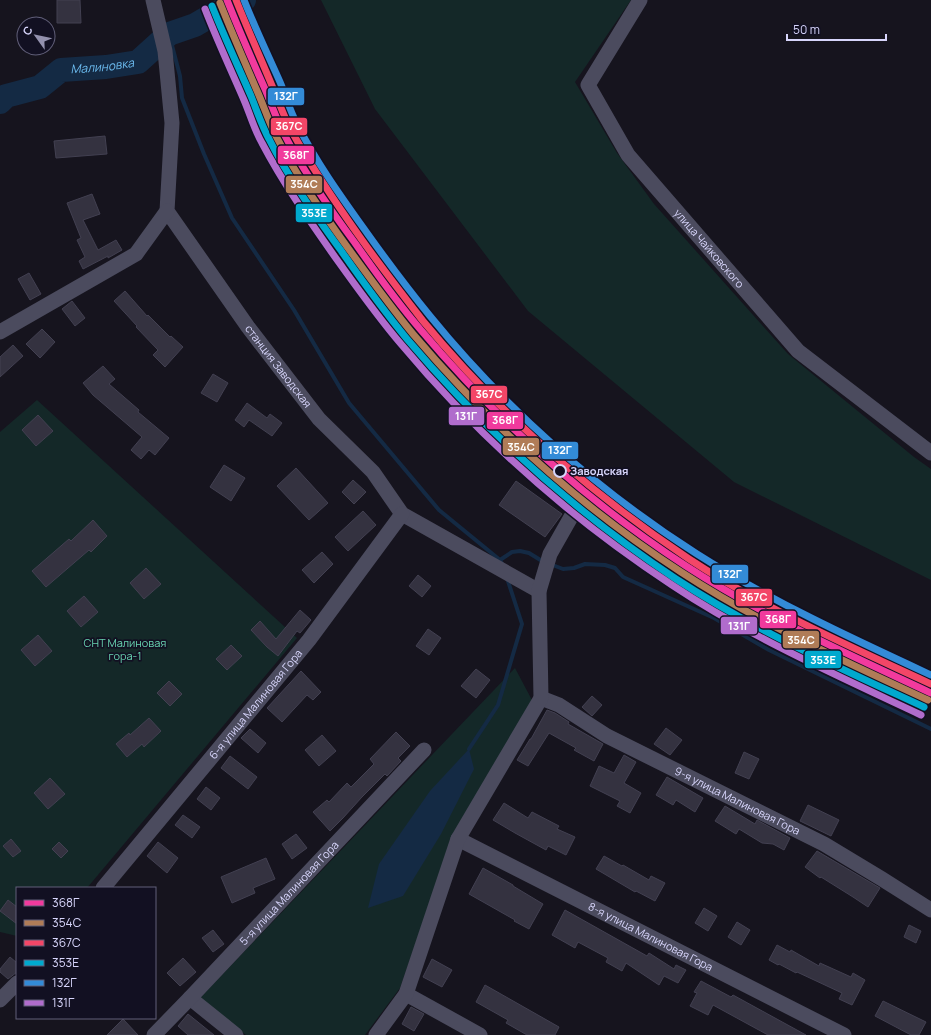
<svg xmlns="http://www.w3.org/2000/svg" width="931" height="1035" font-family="Manrope,sans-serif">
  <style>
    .green { fill: #142828 }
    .water { fill: #142a44 }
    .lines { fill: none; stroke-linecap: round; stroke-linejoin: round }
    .stream { stroke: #142a44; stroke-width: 4 }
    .river { stroke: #142a44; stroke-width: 24 }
    .building { fill: #343240; stroke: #424051 }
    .street { stroke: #4b4b5e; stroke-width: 15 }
    .rail-1-casing { stroke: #121022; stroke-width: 10 }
    .rail-2-casing { stroke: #121022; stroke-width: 10 }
    .rail-3-casing { stroke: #121022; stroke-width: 10 }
    .rail-4-casing { stroke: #121022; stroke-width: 10 }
    .rail-5-casing { stroke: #121022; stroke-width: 10 }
    .rail-6-casing { stroke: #121022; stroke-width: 10 }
    .rail-1 { stroke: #f13a9d; stroke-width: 7 }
    .rail-2 { stroke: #b07c57; stroke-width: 7 }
    .rail-3 { stroke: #f34667; stroke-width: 7 }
    .rail-4 { stroke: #00a9ce; stroke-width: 7 }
    .rail-5 { stroke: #338bd7; stroke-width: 7 }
    .rail-6 { stroke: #b06ccc; stroke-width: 7 }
    .stop-dot { fill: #121022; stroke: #d7d5fb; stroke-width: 2 }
    .labels { text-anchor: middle; stroke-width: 3.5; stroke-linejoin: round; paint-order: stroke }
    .street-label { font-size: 11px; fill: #d7d5fb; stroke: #121022 }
    .stop-label { font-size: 11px; font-weight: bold; fill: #d7d5fb; stroke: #121022; text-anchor: start }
    .park-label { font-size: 11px; fill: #68d4b1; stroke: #121022 }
    .water-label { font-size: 12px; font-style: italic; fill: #6dbdf1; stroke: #121022 }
    .line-badge { stroke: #121022; stroke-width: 1.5 }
    .badge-label { font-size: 11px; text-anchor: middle; font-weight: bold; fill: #fff }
  </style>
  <rect width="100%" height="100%" fill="#16141e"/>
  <path class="green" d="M 321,0 L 631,0 L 575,82 L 617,153 L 654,204 L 788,354 L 914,457 L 931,469 L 931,580 L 734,482 L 528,311 L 375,109 Z
    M 37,400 L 297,638 L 87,888 L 17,888 L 17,936 L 0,932 L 0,432 Z
    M 515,668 L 533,702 L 453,836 L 400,988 L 365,1035 L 246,1035 L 199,999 Z"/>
  <path class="water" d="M 469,749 L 474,769 L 441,834 L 403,896 L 368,908 L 379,864 L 430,791 Z"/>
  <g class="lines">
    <path class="stream" d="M 169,34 L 180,76 L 182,98 L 204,154 L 232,218 L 294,310 L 349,403 L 439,510 L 500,560 L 503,566
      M 500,560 L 512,552 L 520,551 L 529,553 L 542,561 L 563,569 L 574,568 L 585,564 L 605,565 L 615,568 L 623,577 L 714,618 L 769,650 L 931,729
      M 469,749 L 498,705 L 522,624 L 507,578"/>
    <path class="river" id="s1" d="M 0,102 L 6,96 L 40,87 L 61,70 L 106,67 L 138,62 L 169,34 L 195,25 L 212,15 L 244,0"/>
  </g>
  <path class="building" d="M 57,0 L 80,0 L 81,23 L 57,23 Z
    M 105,136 L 107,154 L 56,158 L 54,141 Z
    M 92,194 L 100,214 L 83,220 L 98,250 L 116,240 L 122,250 L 108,258 L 108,256 L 83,269 L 79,261 L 85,257 L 77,240 L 81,238 L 67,203 Z
    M 29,273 L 41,294 L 30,300 L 18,279 Z
    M 125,291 L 147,316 L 148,315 L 170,337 L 171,336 L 183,347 L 165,367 L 153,355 L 158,350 L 136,327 L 137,326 L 114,301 Z
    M 72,301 L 85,318 L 75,326 L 62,309 Z
    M 42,329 L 55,342 L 40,358 L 26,344 Z
    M 13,345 L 23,356 L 0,377 L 0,357 Z
    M 103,366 L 115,379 L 109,384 L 139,410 L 138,412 L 169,438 L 155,455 L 149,450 L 141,459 L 131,450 L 142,437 L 93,395 L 83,383 Z
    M 213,374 L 228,383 L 217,402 L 201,393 Z
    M 247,403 L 267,418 L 270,414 L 282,423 L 272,436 L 249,420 L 244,427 L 235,420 Z
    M 38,415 L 53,431 L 36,446 L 22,430 Z
    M 224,465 L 245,478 L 231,501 L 210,487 Z
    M 296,468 L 328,503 L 309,520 L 277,486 Z
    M 353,480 L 366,492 L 354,504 L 342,492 Z
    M 516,481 L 562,514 L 545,537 L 499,505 Z
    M 363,511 L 376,525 L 348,551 L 335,537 Z
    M 93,520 L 107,536 L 91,552 L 89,550 L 46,587 L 32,571 L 69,539 L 71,541 Z
    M 322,552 L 333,564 L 314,583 L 302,570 Z
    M 146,568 L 161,584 L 144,599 L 130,583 Z
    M 418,575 L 431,586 L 422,597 L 409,586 Z
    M 84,596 L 98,612 L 81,627 L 67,611 Z
    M 300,610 L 311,620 L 300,633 L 297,631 L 278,656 L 267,647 L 251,630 L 260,621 L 276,639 Z
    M 428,629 L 441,638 L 429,655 L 416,646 Z
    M 38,635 L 52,651 L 35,666 L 21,650 Z
    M 231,645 L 242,656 L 227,670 L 216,659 Z
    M 476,669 L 490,680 L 476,698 L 461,686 Z
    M 301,671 L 321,692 L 313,700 L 307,695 L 282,722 L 267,708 Z
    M 169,681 L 182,694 L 170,706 L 157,693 Z
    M 592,696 L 602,705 L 592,716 L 582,707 Z
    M 547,710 L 555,713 L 569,722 L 568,724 L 603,744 L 594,761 L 574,750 L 576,748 L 549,733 L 528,766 L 517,760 L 530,739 L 531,739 Z
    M 149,718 L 161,731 L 144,747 L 142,744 L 127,757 L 116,744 L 129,733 L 130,735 Z
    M 666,728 L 682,740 L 670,755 L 654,744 Z
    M 250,729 L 266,743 L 258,753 L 241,738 Z
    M 396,732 L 410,746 L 398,758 L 401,761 L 387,776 L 385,774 L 362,797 L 343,818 L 330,831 L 313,812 L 327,800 L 329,802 L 347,783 L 351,787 L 374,764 L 370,759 Z
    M 322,735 L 336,751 L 319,766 L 305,750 Z
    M 744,752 L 759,759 L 749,779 L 735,773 Z
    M 624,755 L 636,762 L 624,783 L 641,793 L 630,813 L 617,806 L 620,801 L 590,786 L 599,766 L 614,773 Z
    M 230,756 L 257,777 L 248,789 L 221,768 Z
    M 667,777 L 703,798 L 695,812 L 676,800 L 673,805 L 656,795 Z
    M 50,778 L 65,794 L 48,809 L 34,793 Z
    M 206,787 L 220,798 L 211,810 L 197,799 Z
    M 504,803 L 528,818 L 532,812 L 559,826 L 557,829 L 575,837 L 566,855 L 548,846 L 546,850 L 515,833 L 493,820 Z
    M 808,805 L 839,820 L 831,836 L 800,821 Z
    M 725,806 L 755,824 L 757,820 L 790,838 L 784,850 L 773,844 L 762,843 L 739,829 L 736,834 L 715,821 Z
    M 183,815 L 200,827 L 192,838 L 175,825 Z
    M 296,834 L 307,848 L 292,859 L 282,844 Z
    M 11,839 L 21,851 L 13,857 L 3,846 Z
    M 59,842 L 68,851 L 61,858 L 52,849 Z
    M 158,842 L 178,858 L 167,873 L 147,856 Z
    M 817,851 L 880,888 L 868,907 L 853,897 L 821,877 L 820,878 L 805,867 Z
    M 604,856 L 622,866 L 623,865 L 649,880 L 651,876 L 665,883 L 655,901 L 636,891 L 635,892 L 596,869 Z
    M 266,858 L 275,879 L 253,888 L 255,893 L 232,903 L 221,877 Z
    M 483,868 L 513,885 L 513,886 L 543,904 L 529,929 L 514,921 L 515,920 L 469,894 Z
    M 8,900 L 17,907 L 17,924 L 0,911 Z
    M 704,908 L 717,916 L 708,931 L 695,923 Z
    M 565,910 L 647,956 L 649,953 L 674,969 L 676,965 L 686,970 L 678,983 L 664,976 L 659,985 L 626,963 L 622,971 L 606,962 L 608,958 L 578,942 L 575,948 L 552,935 Z
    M 737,922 L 750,930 L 741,945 L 728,937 Z
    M 909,925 L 921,931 L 916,943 L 904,937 Z
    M 213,930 L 224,944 L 213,952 L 202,938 Z
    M 777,945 L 790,952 L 791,950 L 819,966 L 820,963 L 851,977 L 853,973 L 865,980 L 852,1005 L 839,999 L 842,993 L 797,972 L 796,973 L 779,964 L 778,965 L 769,960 Z
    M 10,957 L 17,963 L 17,972 L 8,979 L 0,972 L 0,969 Z
    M 183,958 L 196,972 L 180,986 L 167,973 Z
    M 432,959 L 452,970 L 442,987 L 423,977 Z
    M 701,981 L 731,997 L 733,995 L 806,1035 L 768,1035 L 713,1005 L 708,1015 L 690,1006 L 697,993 L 694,992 Z
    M 485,985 L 559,1027 L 555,1035 L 527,1035 L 506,1023 L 508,1020 L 476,1002 Z
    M 883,1001 L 926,1022 L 919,1035 L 911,1035 L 875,1016 Z
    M 411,1007 L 424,1014 L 414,1031 L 402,1024 Z
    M 188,1014 L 214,1035 L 188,1035 L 178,1026 Z
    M 123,1019 L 138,1035 L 107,1035 Z"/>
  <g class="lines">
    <g class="street">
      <path id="s2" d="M 153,0 L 165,51 L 172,123 L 167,211 L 248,327 L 319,419 L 373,472 L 402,514 L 539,591"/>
      <path id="s3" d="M 640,0 L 588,85 L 628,155 L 798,351 L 931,453"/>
      <path d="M 0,332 L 136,254 L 167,211"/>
      <path id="s4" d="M 541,698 L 559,705 L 607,736 L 824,844 L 882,879 L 931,910"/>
      <path id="s5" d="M 458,839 L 844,1035"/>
      <path id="s6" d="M 103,888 L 309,640 L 402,514"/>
      <path d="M 406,994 L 480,1035"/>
      <path d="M 190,998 L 236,1035"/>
      <path d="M 0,1000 L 17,983"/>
      <path id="s7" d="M 154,1035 L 190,998 L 424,750"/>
      <path d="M 376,1035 L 406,994 L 458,839 L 541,698 L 539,591 L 550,554 L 571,517"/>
    </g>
    <g class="rail-1-casing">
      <path id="rail-1" d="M 227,0 C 239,30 252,60 265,89 C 271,103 276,118 283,132 C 303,171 329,208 355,243 C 376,273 397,302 420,329 C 497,420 586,501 686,566 C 763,616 848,654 931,693"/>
    </g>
    <g class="rail-2-casing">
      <path id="rail-2" d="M 220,3 C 232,33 245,63 258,93 C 264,107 269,122 276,136 C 296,175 322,212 348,248 C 369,277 390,306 413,334 C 491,426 581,507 681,572 C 759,623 844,661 928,700"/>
    </g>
    <g class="rail-3-casing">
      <path id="rail-3" d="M 236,0 C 248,30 261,59 273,88 C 279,102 284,117 291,130 C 312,168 337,205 362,240 C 382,268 402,294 423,321 C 499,413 590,493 689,559 C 765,609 849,646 931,684"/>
    </g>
    <g class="rail-4-casing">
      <path id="rail-4" d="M 212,6 C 224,36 238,66 251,96 C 257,111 262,126 269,139 C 289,179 316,216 342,252 C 363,282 384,311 407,339 C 485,431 575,512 676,579 C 754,630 840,668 924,707"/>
    </g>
    <g class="rail-5-casing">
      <path id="rail-5" d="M 244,0 C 255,28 268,55 280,82 C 286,96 290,111 297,124 C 316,162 342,198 367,233 C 387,261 408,289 430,316 C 504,407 598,491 697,554 C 771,601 851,638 931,675"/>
    </g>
    <g class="rail-6-casing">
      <path id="rail-6" d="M 205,9 C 217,40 231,70 244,100 C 250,114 254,129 262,143 C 283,183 309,220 335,257 C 356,286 377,316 401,344 C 479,437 570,518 672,585 C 750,637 836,675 921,715"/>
    </g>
    <use href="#rail-1" class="rail-1"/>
    <use href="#rail-2" class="rail-2"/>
    <use href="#rail-3" class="rail-3"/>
    <use href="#rail-4" class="rail-4"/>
    <use href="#rail-5" class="rail-5"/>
    <use href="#rail-6" class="rail-6"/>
  </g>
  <circle class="stop-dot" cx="560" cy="471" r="6"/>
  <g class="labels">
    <g class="street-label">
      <text dy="4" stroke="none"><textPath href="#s3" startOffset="304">улица Чайковского</textPath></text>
      <text dy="4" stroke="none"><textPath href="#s2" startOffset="404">станция Заводская</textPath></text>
      <text dy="4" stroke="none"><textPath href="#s6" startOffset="239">6-я улица Малиновая Гора</textPath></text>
      <text dy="4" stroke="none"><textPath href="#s4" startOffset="222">9-я улица Малиновая Гора</textPath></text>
      <text dy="4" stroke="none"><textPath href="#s7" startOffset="196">5-я улица Малиновая Гора</textPath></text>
      <text dy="4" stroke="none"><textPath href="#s5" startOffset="216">8-я улица Малиновая Гора</textPath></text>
    </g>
    <g class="stop-label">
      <text x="570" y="475">Заводская</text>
    </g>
    <g class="park-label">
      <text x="125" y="647">СНТ Малиновая<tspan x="125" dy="13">гора-1</tspan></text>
    </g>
    <g class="water-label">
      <text dy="4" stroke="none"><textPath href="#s1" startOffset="112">Малиновка</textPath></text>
    </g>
  </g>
  <g class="line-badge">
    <rect x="267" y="87" width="38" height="19" rx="4" fill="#338bd7"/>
    <rect x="270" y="117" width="38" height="19" rx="4" fill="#f34667"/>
    <rect x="277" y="145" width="38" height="20" rx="4" fill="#f13a9d"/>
    <rect x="285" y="175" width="38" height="19" rx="4" fill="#b07c57"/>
    <rect x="295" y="203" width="38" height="20" rx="4" fill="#00a9ce"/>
    <rect x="470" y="385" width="38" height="19" rx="4" fill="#f34667"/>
    <rect x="448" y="406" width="37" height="20" rx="4" fill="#b06ccc"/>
    <rect x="486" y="411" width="38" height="19" rx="4" fill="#f13a9d"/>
    <rect x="502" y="437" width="38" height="19" rx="4" fill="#b07c57"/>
    <rect x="541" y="441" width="38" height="19" rx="4" fill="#338bd7"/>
    <rect x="711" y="564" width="38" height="20" rx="4" fill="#338bd7"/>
    <rect x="735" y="588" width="38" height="19" rx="4" fill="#f34667"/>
    <rect x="759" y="610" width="38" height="19" rx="4" fill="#f13a9d"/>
    <rect x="720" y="616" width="38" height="19" rx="4" fill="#b06ccc"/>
    <rect x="782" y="630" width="38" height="19" rx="4" fill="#b07c57"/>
    <rect x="804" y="650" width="38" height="19" rx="4" fill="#00a9ce"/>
  </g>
  <g class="badge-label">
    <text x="286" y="100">132Г</text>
    <text x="289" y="130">367С</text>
    <text x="296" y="159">368Г</text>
    <text x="304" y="188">354С</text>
    <text x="314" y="217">353Е</text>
    <text x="489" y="398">367С</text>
    <text x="466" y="420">131Г</text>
    <text x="505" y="424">368Г</text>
    <text x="521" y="451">354С</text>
    <text x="560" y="454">132Г</text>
    <text x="730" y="578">132Г</text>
    <text x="754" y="601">367С</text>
    <text x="778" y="623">368Г</text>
    <text x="739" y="630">131Г</text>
    <text x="801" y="644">354С</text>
    <text x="823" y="664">353Е</text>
  </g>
  <rect x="16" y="887" width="140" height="132" fill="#121022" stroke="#615f79"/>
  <rect x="24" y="900" width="20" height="6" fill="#f13a9d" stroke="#615f79"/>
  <text x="52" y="907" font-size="12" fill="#d7d5fb">368Г</text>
  <rect x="24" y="920" width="20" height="6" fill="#b07c57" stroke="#615f79"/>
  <text x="52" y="927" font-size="12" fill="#d7d5fb">354С</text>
  <rect x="24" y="940" width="20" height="6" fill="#f34667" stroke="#615f79"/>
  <text x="52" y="947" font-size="12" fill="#d7d5fb">367С</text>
  <rect x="24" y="960" width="20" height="6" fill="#00a9ce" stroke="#615f79"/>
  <text x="52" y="967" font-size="12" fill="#d7d5fb">353Е</text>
  <rect x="24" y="980" width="20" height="6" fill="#338bd7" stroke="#615f79"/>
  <text x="52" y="987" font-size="12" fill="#d7d5fb">132Г</text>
  <rect x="24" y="1000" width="20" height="6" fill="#b06ccc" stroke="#615f79"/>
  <text x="52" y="1007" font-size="12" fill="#d7d5fb">131Г</text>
  <g transform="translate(36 36) rotate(303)"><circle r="19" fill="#121022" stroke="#615f79"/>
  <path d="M0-3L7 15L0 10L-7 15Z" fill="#9391ae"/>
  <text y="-6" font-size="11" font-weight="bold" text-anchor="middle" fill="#d7d5fb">С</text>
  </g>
  <path d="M787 34v6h99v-6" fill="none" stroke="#d7d5fb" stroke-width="2"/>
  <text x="793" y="34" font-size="12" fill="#d7d5fb" stroke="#121022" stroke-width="3" paint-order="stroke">50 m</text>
</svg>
